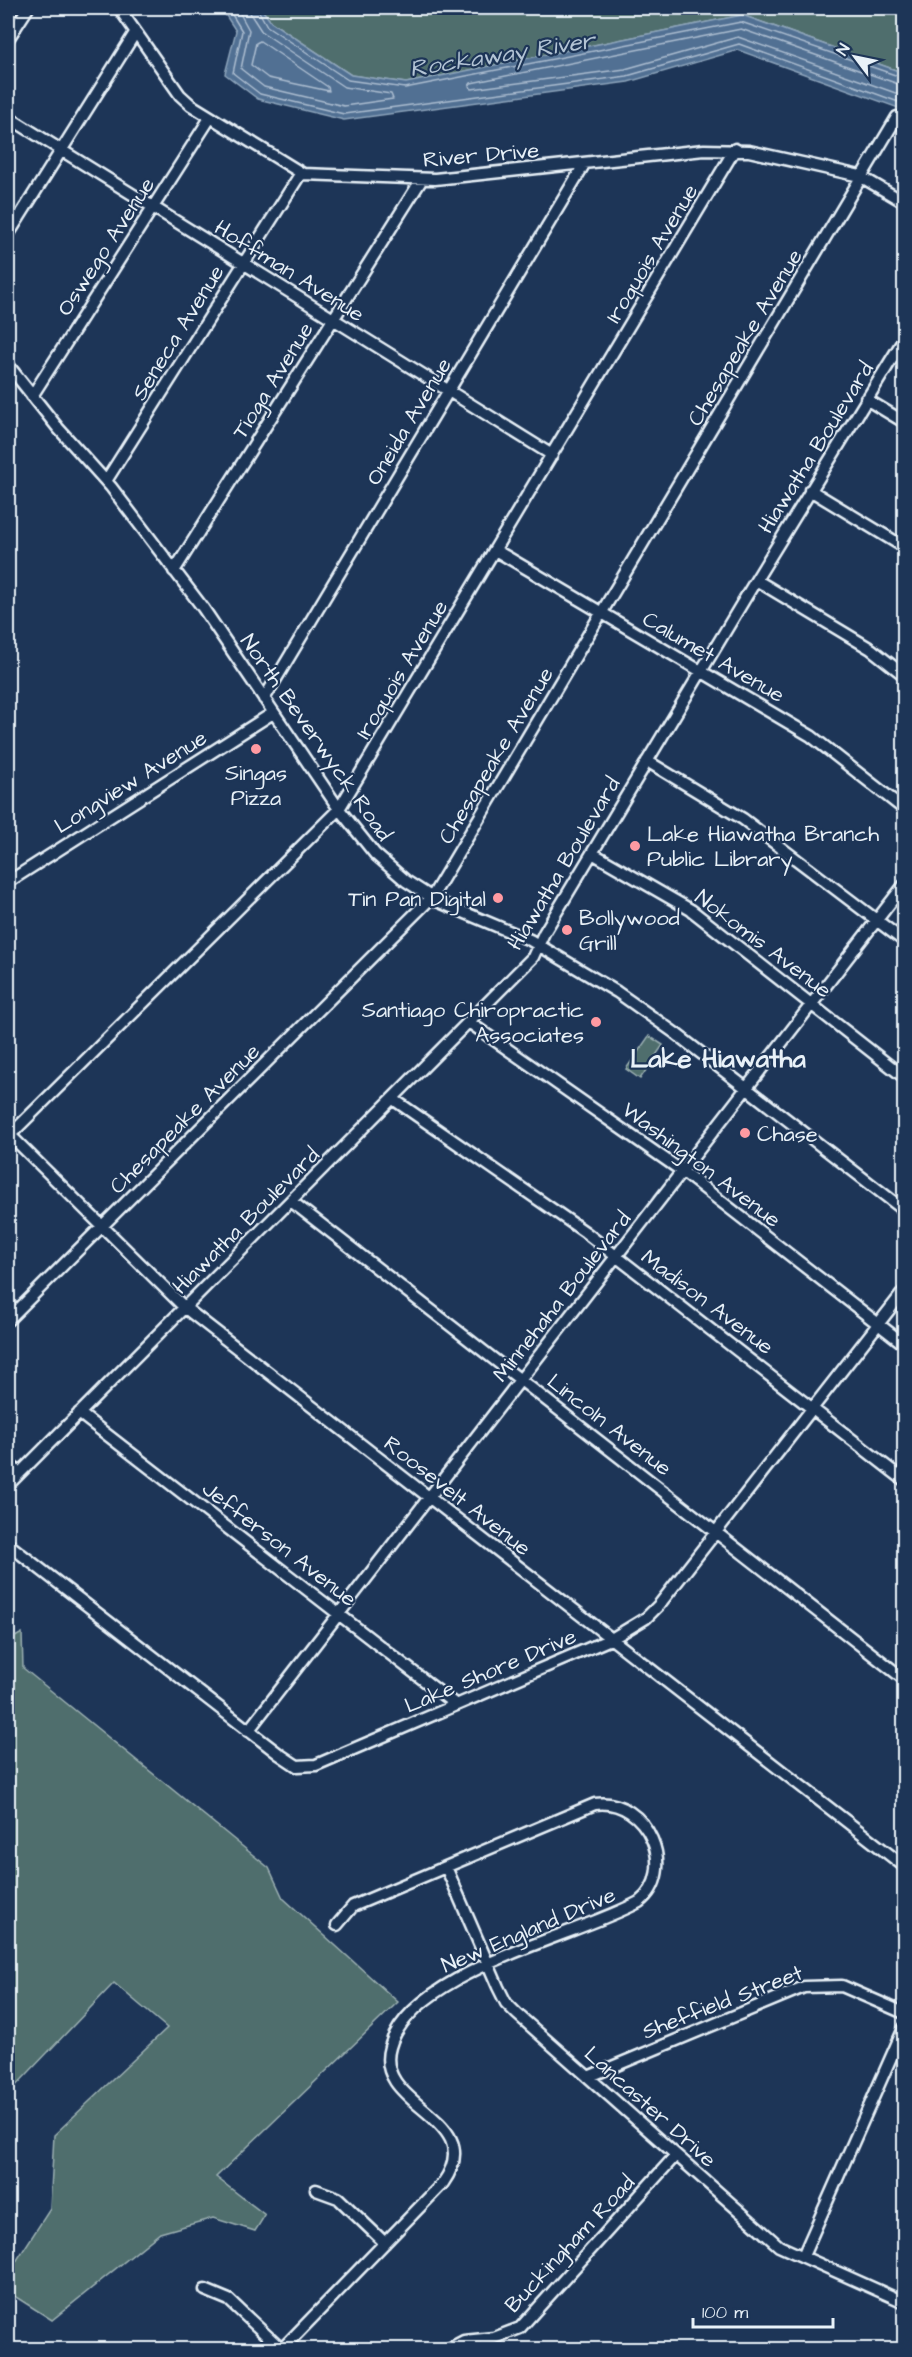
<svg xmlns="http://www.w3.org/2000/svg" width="912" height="2357" font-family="'Architects Daughter',sans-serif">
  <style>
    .green { fill: #4f6e6d; stroke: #9cb0b2; stroke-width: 1.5 }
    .water { fill: #517093; stroke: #8da4bb; stroke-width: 1.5 }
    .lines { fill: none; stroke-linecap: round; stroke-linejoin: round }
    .shore { stroke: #acbdd0; stroke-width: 1.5 }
    .minor-casing { stroke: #e8f1f8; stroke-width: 15 }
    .minor { stroke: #1d3557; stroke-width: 10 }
    .poi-dot { fill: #ff9aa2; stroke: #1d3557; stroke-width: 2 }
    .labels { text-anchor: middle; stroke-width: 4.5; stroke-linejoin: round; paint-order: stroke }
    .street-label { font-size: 22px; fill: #e8f1f8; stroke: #1d3557 }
    .poi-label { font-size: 22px; fill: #e8f1f8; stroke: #1d3557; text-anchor: start }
    .water-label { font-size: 24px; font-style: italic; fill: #b3c4d5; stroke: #1d3557 }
    .quarter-label { font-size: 26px; font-weight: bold; fill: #e8f1f8; stroke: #1d3557 }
  </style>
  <rect width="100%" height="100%" fill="#1d3557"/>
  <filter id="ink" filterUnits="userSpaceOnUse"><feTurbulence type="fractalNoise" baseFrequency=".0167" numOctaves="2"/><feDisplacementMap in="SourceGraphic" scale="12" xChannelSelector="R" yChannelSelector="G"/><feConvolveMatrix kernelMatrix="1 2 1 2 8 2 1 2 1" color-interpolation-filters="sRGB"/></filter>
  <g filter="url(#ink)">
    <path class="green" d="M 261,8 L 904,8 L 904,73 L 742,15 L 406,83 L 351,75 L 271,22 Z
      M 649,1036 L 663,1045 L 640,1079 L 626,1069 Z
      M 22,1633 L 23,1668 L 269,1868 L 283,1898 L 398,2002 L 216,2177 L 265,2215 L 255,2231 L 213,2218 L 160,2233 L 52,2320 L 8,2292 L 8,2274 L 50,2209 L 54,2135 L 167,2028 L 114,1983 L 8,2094 L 8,1641 Z"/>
    <path class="water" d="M 221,8 L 261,8 L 271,22 L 351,75 L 406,83 L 742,15 L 904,73 L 904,110 L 738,50 L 628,82 L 344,120 L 258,99 L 225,74 L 236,31 Z"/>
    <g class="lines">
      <path class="shore" d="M 228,8 L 242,31 L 233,73 L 260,94 L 344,114 L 627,76 L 739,44 L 904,104
        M 237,8 L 249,30 L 241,69 L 264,87 L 344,106 L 393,99 L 391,94 L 344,87 L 262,32 L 251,15 L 249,8
        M 257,8 L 267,26 L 348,80 L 405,88 L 741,22 L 904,78
        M 260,41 L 328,87 L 329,91 L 268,78 L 251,65 L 256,43 Z
        M 904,86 L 741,29 L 471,83 L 469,86 L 472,89 L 625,69 L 738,37 L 904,96"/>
      <g class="minor-casing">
        <path id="minor" d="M 119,8 L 180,95 L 191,105 L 303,174 L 435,179 L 704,150 L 749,151 L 860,176 L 904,202
          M 8,39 L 28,8
          M 8,117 L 552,455
          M 8,235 L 135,33
          M 8,365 L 58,428 L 111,487 L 203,608 L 339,809 L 375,854 L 406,881 L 437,901 L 530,940 L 617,992 L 675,1033 L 904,1210
          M 32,396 L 210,118
          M 866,399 L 904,422
          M 106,481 L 301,173
          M 810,490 L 904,547
          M 495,550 L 811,736 L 904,809
          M 174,571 L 422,179
          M 756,580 L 871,649 L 904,675
          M 264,699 L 585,163
          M 647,761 L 743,819 L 904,941
          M 592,853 L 691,910 L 904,1077
          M 8,882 L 273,713
          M 470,1023 L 682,1171 L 904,1344
          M 393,1099 L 585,1232 L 904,1480
          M 8,1133 L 184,1307 L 904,1866
          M 8,1137 L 339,809 L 735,149
          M 291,1201 L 904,1679
          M 8,1320 L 432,897 L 897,117
          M 79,1413 L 456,1705
          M 8,1462 L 19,1474
          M 8,1485 L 533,957 L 544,933 L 756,580 L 904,339
          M 8,1544 L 279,1754 L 297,1766 L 316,1765 L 613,1638 L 646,1618 L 659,1605 L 904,1291
          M 248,1731 L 904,885
          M 446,1867 L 498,1987 L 506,2003 L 517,2014 L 779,2246 L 904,2302
          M 588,2077 L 804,1987 L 842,1986 L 904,2013
          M 316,2190 L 338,2198 L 385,2243
          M 803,2256 L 904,2028
          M 205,2290 L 229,2300 L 281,2349
          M 281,2350 L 443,2183 C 490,2117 372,2107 390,2047 C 411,1971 575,1937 639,1902 C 679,1872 648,1797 595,1804 L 353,1906 L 337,1925
          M 447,2350 L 464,2341 L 494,2338 L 520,2328 L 676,2155"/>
      </g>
      <use href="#minor" class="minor"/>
    </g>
  </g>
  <g class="poi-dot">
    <circle cx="256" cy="749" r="6"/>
    <circle cx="635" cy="846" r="6"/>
    <circle cx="498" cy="898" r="6"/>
    <circle cx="567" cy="930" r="6"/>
    <circle cx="596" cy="1022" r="6"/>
    <circle cx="745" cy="1133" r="6"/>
  </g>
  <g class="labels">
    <g class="street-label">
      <text transform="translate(481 154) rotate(-5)" y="8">River Drive</text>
      <text transform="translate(105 246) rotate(-57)" y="8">Oswego Avenue</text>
      <text transform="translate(651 253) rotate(-59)" y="8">Iroquois Avenue</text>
      <text transform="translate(290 270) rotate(32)" y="8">Hoffman Avenue</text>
      <text transform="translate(177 332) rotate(-58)" y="8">Seneca Avenue</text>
      <text transform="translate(744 337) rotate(-59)" y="8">Chesapeake Avenue</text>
      <text transform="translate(272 380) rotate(-58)" y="8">Tioga Avenue</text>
      <text transform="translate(408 421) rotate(-59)" y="8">Oneida Avenue</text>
      <text transform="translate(815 447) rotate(-58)" y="8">Hiawatha Boulevard</text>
      <text transform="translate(714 656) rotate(30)" y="8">Calumet Avenue</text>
      <text transform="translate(401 669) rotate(-59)" y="8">Iroquois Avenue</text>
      <text transform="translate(317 737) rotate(55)" y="8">North Beverwyck Road</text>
      <text transform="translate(495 755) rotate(-59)" y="8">Chesapeake Avenue</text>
      <text transform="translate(130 781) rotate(-32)" y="8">Longview Avenue</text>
      <text transform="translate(563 863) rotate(-59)" y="8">Hiawatha Boulevard</text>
      <text transform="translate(764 943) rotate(37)" y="8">Nokomis Avenue</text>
      <text transform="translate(184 1118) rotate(-45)" y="8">Chesapeake Avenue</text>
      <text transform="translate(702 1164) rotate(37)" y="8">Washington Avenue</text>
      <text transform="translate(245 1220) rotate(-45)" y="8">Hiawatha Boulevard</text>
      <text transform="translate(561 1296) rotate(-52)" y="8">Minnehaha Boulevard</text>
      <text transform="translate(708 1301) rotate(37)" y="8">Madison Avenue</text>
      <text transform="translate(610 1424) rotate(38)" y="8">Lincoln Avenue</text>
      <text transform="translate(458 1495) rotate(38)" y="8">Roosevelt Avenue</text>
      <text transform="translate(280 1543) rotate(38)" y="8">Jefferson Avenue</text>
      <text transform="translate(490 1670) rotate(-23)" y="8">Lake Shore Drive</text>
      <text transform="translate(528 1929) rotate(-23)" y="8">New England Drive</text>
      <text transform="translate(722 2001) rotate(-21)" y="8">Sheffield Street</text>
      <text transform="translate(651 2106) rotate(42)" y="8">Lancaster Drive</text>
      <text transform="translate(569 2243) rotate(-47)" y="8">Buckingham Road</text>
    </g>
    <g class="poi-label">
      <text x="256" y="780" text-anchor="middle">Singas<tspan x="256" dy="25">Pizza</tspan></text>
      <text x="647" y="841">Lake Hiawatha Branch<tspan x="647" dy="25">Public Library</tspan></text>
      <text x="486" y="906" text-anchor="end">Tin Pan Digital</text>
      <text x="579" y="925">Bollywood<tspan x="579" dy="25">Grill</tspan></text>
      <text x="584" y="1017" text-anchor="end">Santiago Chiropractic<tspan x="584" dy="25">Associates</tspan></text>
      <text x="757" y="1141">Chase</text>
    </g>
    <g class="water-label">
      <text transform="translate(502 54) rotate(-9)" y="8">Rockaway River</text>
    </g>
    <g class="quarter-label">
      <text x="718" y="1067">Lake Hiawatha</text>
    </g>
  </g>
  <rect width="912" height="2357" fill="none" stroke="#1d3557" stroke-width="30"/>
  <rect x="15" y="15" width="882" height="2327" fill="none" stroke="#e8f1f8" stroke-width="2" filter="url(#ink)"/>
  <g transform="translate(855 57) rotate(302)" stroke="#1d3557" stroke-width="4.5" paint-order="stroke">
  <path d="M0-4.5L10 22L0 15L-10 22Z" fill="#e8f1f8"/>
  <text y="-9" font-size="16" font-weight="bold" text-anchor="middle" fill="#e8f1f8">N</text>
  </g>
  <path d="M693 2318v9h140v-9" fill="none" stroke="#e8f1f8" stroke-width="3"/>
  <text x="702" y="2318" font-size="18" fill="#e8f1f8" stroke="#1d3557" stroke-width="4.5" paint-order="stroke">100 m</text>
</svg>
